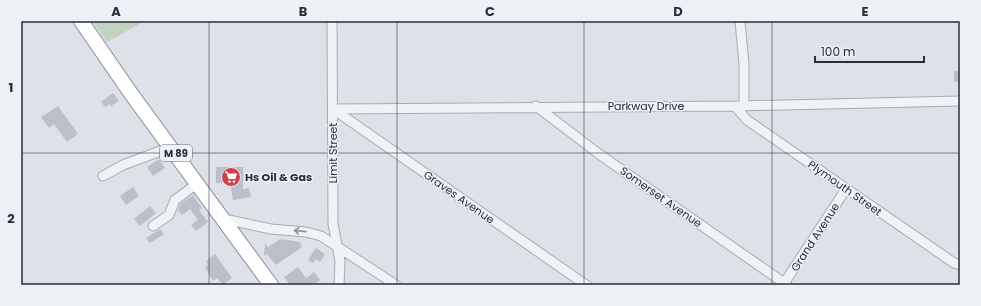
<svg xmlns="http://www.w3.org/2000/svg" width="981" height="306" font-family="Poppins,sans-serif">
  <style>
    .green { fill: #c2d2bf }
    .building { fill: #bbbfca }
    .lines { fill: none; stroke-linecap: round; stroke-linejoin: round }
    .minor-casing { stroke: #a7abb5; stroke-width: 11 }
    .highway-casing { stroke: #858d9e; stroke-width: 16 }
    .minor { stroke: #f0f2f6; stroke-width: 9 }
    .highway { stroke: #fff; stroke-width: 14 }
    .oneway { stroke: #8c909a }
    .grid { fill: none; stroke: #272d3e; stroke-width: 1; stroke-opacity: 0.55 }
    .labels { text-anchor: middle; stroke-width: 3; stroke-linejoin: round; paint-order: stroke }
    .shield { fill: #edf0f5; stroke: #626875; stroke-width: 1 }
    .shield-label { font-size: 10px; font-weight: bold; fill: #272d3e }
    .street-label { font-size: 11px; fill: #272d3e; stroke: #edf0f5 }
    .poi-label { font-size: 11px; font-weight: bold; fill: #272d3e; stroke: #edf0f5; text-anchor: start }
    .neatline { fill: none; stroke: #272d3e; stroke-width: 1.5 }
    .grid-label { font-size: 13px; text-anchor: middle; font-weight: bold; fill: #272d3e }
  </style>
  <rect width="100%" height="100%" fill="#dee1e8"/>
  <path class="green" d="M 92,21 L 145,21 L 107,42 Z"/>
  <path class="building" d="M 954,71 L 960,71 L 960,82 L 954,82 Z
    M 113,93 L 119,101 L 111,106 L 110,104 L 105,107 L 101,102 Z
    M 58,106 L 78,134 L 67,142 L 54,124 L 49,128 L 41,117 Z
    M 159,159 L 165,168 L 153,176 L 147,167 Z
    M 216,167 L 243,167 L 243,189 L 249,188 L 251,197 L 233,200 L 230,183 L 216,183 Z
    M 133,187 L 139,196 L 126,205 L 120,196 Z
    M 193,195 L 202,208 L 199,210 L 208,222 L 196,231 L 191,225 L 198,220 L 190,209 L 182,215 L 178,210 L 180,204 Z
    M 150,206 L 156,213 L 140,226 L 134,219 Z
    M 160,229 L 164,234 L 150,243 L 146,238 Z
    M 281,239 L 300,242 L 302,247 L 276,265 L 267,254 L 264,256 L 265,243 L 268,247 Z
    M 316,248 L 325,254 L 320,262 L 316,259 L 313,263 L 308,260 Z
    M 215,254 L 232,278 L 223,285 L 217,278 L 213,281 L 205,267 L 208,265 L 206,261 Z
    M 298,267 L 306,278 L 314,272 L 320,280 L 314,285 L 290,285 L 284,277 Z"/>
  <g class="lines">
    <g class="minor-casing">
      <path id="minor" d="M 332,21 L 333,224 L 340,261 L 339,285
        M 740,21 L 744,64 L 744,106
        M 536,106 L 599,154 L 787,285
        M 735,106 L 747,120 L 954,263 L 960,265
        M 333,109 L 735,106 L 960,101
        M 333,109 L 586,285
        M 103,176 L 123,165 L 171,147
        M 224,219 L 271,229 L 306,232 L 321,236 L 396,285
        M 153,226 L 169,215 L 175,200 L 198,183
        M 783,285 L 846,189"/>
    </g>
    <g class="highway-casing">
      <path id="highway" d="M 81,21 L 132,95 L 271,285"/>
    </g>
    <use href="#minor" class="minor"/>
    <use href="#highway" class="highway"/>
  </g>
  <defs><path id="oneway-shaft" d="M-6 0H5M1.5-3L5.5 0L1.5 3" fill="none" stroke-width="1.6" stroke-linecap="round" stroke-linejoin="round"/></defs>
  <use class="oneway" href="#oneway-shaft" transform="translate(300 231) rotate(-174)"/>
  <path class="grid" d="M 209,21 L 209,285M 397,21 L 397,285M 584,21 L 584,285M 772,21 L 772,285M 21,153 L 960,153"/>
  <defs>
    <g id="supermarket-disc" transform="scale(1)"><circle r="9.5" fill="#ce4149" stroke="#edf0f5"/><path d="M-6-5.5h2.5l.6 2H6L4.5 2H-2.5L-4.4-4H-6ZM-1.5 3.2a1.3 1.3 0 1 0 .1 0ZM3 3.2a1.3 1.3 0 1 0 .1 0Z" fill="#fff"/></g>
  </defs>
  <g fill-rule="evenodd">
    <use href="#supermarket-disc" x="231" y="177"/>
  </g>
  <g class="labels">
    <rect class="shield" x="160" y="145" width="32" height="16" rx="3"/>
    <g class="shield-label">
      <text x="176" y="157">M 89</text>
    </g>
    <g class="street-label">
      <text x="646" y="110">Parkway Drive</text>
      <text transform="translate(333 153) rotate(-90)" y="4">Limit Street</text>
      <text transform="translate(845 188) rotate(35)" y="4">Plymouth Street</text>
      <text transform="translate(459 197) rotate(35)" y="4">Graves Avenue</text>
      <text transform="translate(661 197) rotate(35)" y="4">Somerset Avenue</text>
      <text transform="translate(815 237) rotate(-57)" y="4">Grand Avenue</text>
    </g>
    <g class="poi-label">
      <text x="245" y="181">Hs Oil &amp; Gas</text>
    </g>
  </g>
  <rect width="981" height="306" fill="none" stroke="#edf0f5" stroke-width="44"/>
  <path d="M815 56v6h109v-6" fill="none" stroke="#272d3e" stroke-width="2"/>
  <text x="821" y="56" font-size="12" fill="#272d3e" stroke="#edf0f5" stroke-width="3" paint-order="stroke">100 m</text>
  <rect x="22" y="22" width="937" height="262" class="neatline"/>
  <g class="grid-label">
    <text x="116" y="16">A</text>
    <text x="303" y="16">B</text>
    <text x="490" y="16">C</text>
    <text x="678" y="16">D</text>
    <text x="865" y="16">E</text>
    <text x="11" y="92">1</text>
    <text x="11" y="223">2</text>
  </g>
</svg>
